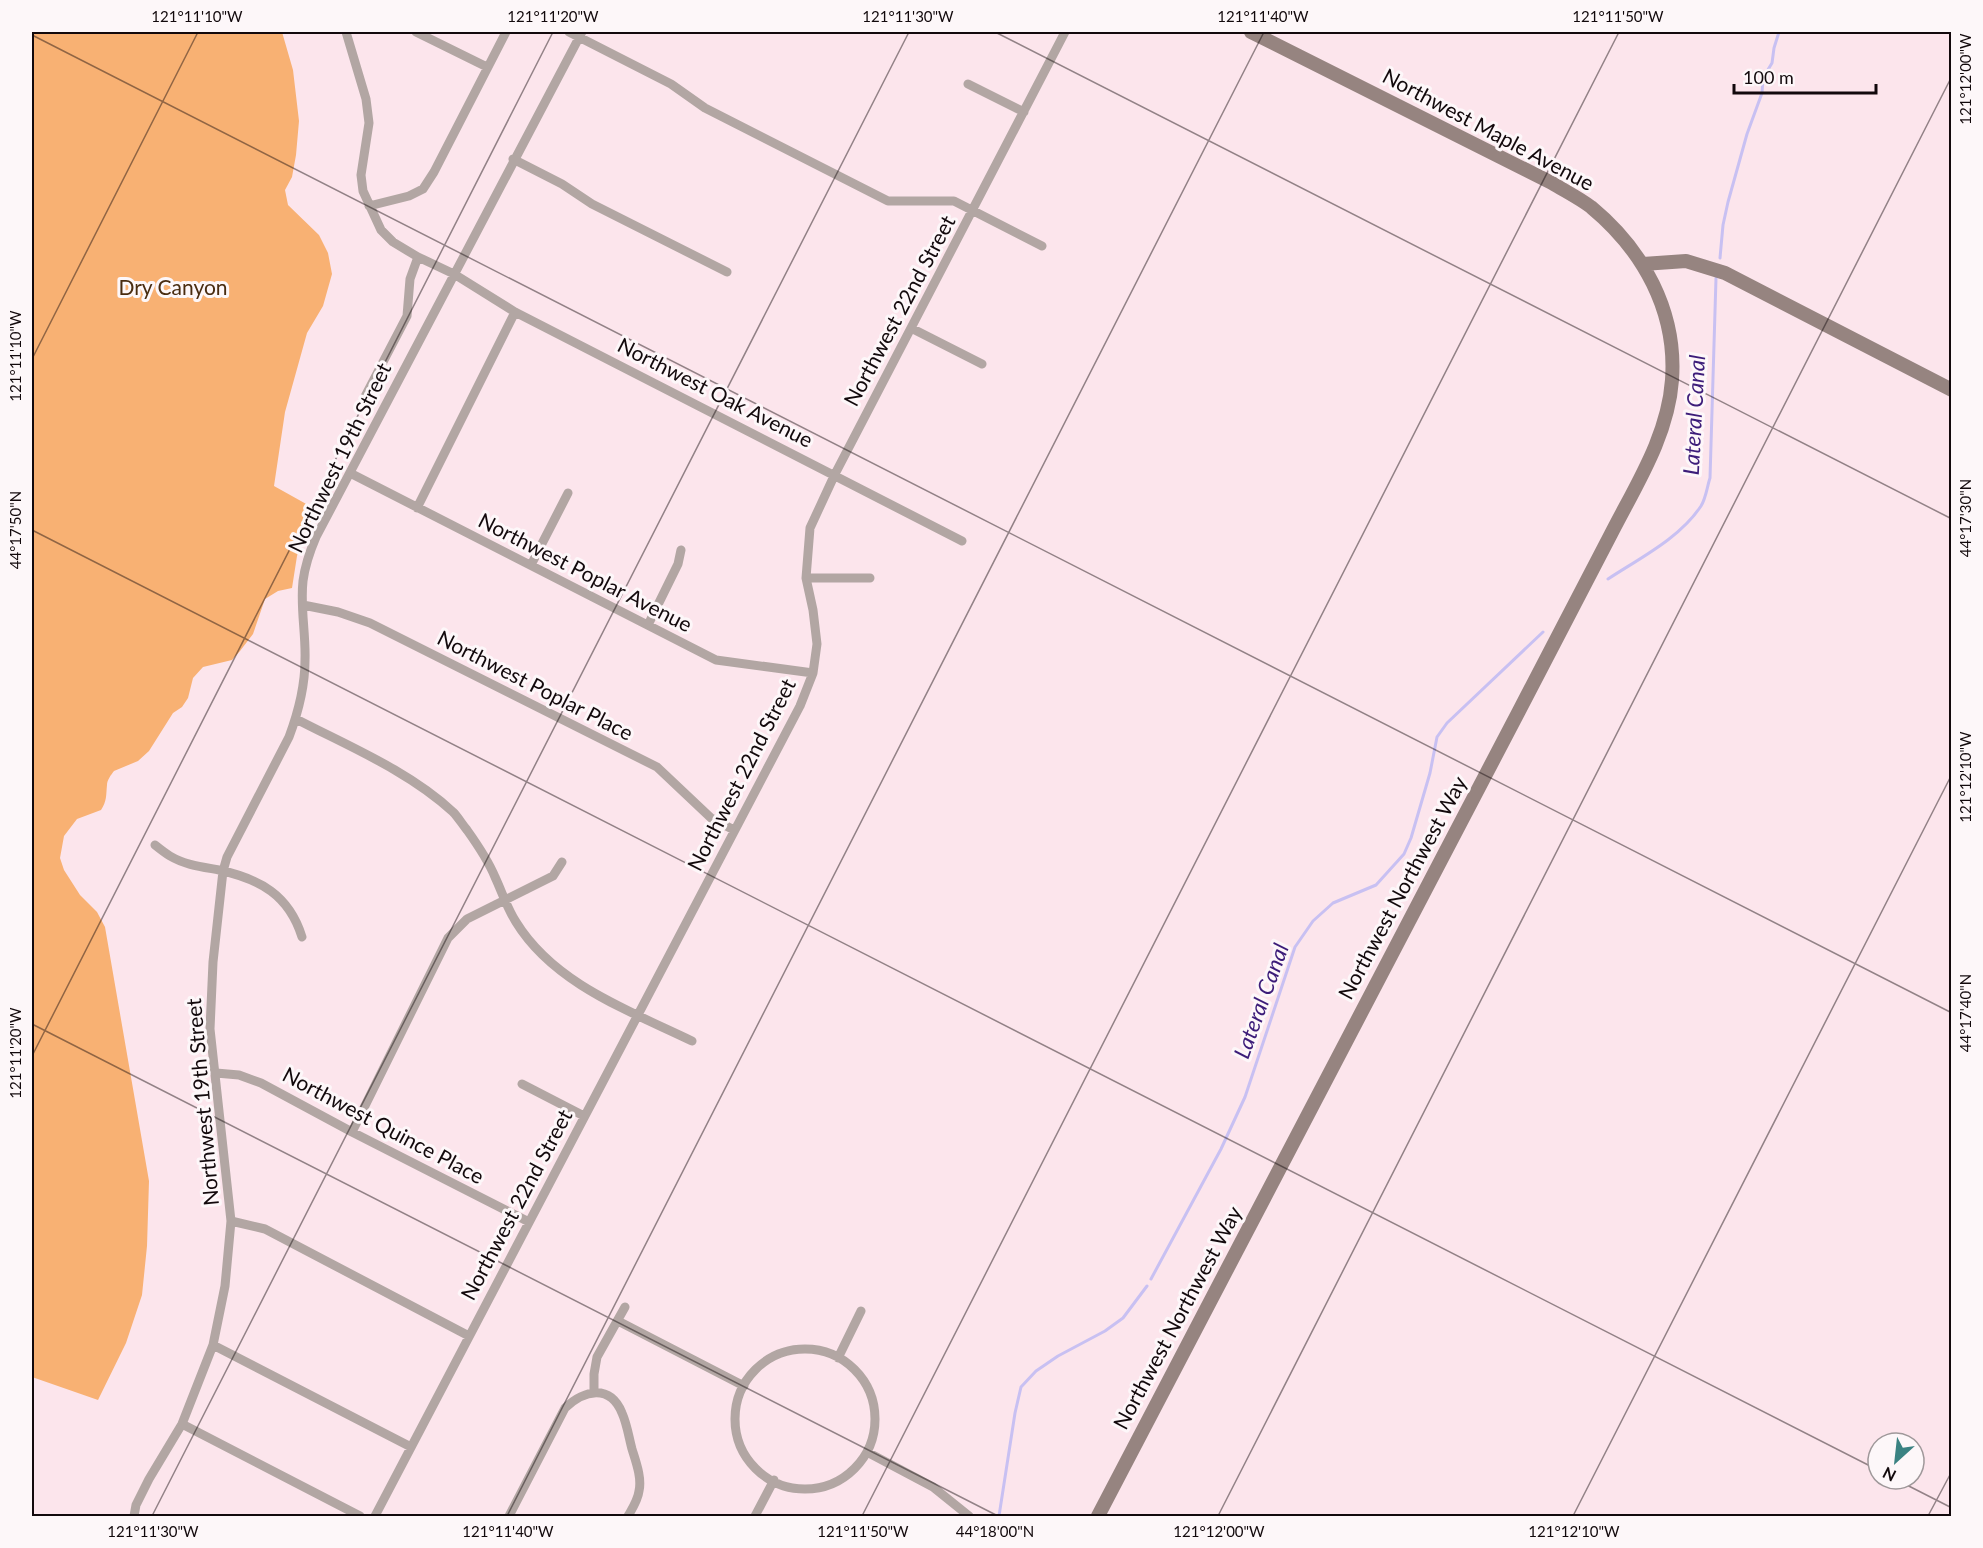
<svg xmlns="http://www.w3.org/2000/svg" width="1983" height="1548" font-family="Lato,sans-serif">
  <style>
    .green { fill: #f8b173 }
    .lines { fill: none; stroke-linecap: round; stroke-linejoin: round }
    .stream { stroke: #c8c0f2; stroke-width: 3 }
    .street { stroke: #b2a6a3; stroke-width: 9 }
    .secondary { stroke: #968480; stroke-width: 14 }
    .ticks { fill: none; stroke: #12090c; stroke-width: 1.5; stroke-opacity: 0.45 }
    .labels { text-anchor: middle; stroke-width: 6; stroke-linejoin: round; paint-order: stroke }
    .street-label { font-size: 21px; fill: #12090c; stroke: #fdf7f9 }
    .park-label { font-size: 21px; fill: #492c10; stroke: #fdf7f9 }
    .water-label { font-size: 22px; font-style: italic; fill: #3c1c79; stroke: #fdf7f9 }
    .neatline { fill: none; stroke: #12090c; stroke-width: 2 }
    .ticks-label { font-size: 15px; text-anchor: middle; fill: #12090c }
  </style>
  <rect width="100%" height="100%" fill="#fce5ec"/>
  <path class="green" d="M 32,32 L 282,32 L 293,70 L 299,121 L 296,155 L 292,177 L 285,190 L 288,205 L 319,235 L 328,253 L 332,274 L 323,306 L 307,333 L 285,412 L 274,486 L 317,510 L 302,539 L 297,556 L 292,588 L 278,591 L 265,599 L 253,634 L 240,651 L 232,660 L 203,667 L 193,678 L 188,698 L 182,707 L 173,713 L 149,751 L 138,761 L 114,771 C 111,775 107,780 107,785 C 106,795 107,801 101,810 L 77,819 L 64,836 L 60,858 L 64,870 L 80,895 L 97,912 L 105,927 L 149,1181 L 147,1246 L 142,1295 L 126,1343 L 98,1400 L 32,1377 Z"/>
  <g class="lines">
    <path class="stream" d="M 1720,258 L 1723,225 L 1728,202 L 1747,134 L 1762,93 L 1763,78 L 1772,63 L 1774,48 L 1779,32
      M 1608,579 C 1640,558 1680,538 1701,506 C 1706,498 1707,487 1710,478 L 1716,278
      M 1151,1279 L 1221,1149 L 1245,1097 L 1295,947 L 1313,921 L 1333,903 L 1376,885 L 1404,854 L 1411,838 L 1430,773 L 1437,737 L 1447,723 L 1543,632
      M 999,1516 L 1015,1413 L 1021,1387 L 1036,1371 L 1058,1356 L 1105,1331 L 1123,1318 L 1147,1286"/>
    <path class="street" d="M 346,32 L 366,99 L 369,123 L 361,175 L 363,191 L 381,230 L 393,242 L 418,257 L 454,274 L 515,312 L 962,541
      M 416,32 L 487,67
      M 569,32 L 671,84 L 705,108 L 888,201 L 954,201 L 1042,246
      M 968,84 L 1024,112
      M 513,159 L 562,184 L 592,204 L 727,272
      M 369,206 L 409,196 L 423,189 L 434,172 L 506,32
      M 911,328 L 982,364
      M 360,406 L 407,316 L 410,279 L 418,257
      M 350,473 L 716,660 L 813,673
      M 417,508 L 515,312
      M 531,565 L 568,493
      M 806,578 L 870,578
      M 303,605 L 338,612 L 370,623 L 657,767 L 711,818 L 734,830
      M 648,625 L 678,564 L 681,550
      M 296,719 C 348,746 409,771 453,812 C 458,817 462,824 467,830 C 477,844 488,860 495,877 C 502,892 507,908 516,922 C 554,984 630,1011 692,1041
      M 155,845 C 160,849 165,853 170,856 C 185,865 203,867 219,870 C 260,879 289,895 302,937
      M 216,1073 L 239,1075 L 261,1083 L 352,1132 L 529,1222
      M 522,1084 L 584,1116
      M 352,1132 L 448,938 L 467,919 L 553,876 L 562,862
      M 231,1221 L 265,1229 L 469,1336
      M 618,1321 L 744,1386
      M 213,1345 L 411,1447
      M735 1419a70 70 0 1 1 140 0a70 70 0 1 1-140 0Z
      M 838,1358 L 861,1311
      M 594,1392 L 594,1374 L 597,1357 L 625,1307
      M 182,1424 L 360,1516
      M 867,1452 L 933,1487 L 969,1516
      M 134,1516 L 136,1505 L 149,1479 L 182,1424 L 213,1345 L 225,1286 L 231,1221 L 210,1029 L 213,962 L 223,871 L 227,857 L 289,737 C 298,713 305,687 305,660 C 306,634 300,607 303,581 C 305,565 310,551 316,537 L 582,32
      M 375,1516 L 800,706 L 813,673 L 817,644 L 813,610 L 806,578 L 810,528 L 835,474 L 1065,32
      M 509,1516 L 565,1408 C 584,1390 610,1384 622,1413 C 627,1424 629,1438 632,1449 C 636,1462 642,1478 639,1491 C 638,1500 632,1509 628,1516
      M 755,1516 L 774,1480"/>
    <path class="secondary" d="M 1643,264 L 1686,261 L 1725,273 L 1952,390
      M 1098,1516 C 1238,1248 1379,979 1519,711 C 1550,652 1580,593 1611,534 C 1636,485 1668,436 1672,380 C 1677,311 1643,250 1591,207 C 1579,198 1565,191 1552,183 L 1251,32"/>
  </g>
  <path class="ticks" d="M 995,32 L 1952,519M 32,35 L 1952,1013M 32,359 L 198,32M 32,530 L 1878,1470M 32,1024 L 998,1516M 32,1056 L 553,32M 1895,1479 L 1952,1508M 152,1516 L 909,32M 507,1516 L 1264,32M 862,1516 L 1619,32M 1218,1516 L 1952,76M 1573,1516 L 1952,774M 1928,1516 L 1952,1471"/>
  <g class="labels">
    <g class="street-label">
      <text transform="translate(1488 130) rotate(28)" y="7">Northwest Maple Avenue</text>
      <text transform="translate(900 311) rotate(-62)" y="7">Northwest 22nd Street</text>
      <text transform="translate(715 393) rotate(27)" y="7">Northwest Oak Avenue</text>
      <text transform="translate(340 458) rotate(-64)" y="7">Northwest 19th Street</text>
      <text transform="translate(585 573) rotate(27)" y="7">Northwest Poplar Avenue</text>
      <text transform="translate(535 686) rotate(27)" y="7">Northwest Poplar Place</text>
      <text transform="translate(742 775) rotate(-63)" y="7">Northwest 22nd Street</text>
      <text transform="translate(1403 888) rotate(-62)" y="7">Northwest Northwest Way</text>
      <text transform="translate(203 1102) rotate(-95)" y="7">Northwest 19th Street</text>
      <text transform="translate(383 1126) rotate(28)" y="7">Northwest Quince Place</text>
      <text transform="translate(517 1205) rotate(-62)" y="7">Northwest 22nd Street</text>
      <text transform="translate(1178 1318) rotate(-62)" y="7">Northwest Northwest Way</text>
    </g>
    <g class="park-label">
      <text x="173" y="295">Dry Canyon</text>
    </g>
    <g class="water-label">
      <text transform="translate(1694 415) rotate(-87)" y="8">Lateral Canal</text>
      <text transform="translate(1261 1001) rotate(-70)" y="8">Lateral Canal</text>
    </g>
  </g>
  <rect width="1983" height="1548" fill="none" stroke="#fdf7f9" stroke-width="66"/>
  <g transform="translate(1896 1461) rotate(207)"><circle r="28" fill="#fdf7f9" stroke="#9f989a" stroke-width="1.5"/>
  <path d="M0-4.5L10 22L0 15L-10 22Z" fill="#3a8282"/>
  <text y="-9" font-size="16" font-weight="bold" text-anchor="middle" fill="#12090c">N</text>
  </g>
  <path d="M1734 84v9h142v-9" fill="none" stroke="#12090c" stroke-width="3"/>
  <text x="1743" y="84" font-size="18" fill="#12090c" stroke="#fdf7f9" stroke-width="4.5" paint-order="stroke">100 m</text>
  <rect x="33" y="33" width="1917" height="1482" class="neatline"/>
  <g class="ticks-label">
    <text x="197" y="22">121°11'10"W</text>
    <text x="553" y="22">121°11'20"W</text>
    <text x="908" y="22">121°11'30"W</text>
    <text x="1263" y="22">121°11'40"W</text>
    <text x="1618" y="22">121°11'50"W</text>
    <text transform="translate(1966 79) rotate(-90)" y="5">121°12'00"W</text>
    <text transform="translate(16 356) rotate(-90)" y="5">121°11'10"W</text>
    <text transform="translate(1966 518) rotate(-90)" y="5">44°17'30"N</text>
    <text transform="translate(16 530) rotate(-90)" y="5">44°17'50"N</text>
    <text transform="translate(1966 777) rotate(-90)" y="5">121°12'10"W</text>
    <text transform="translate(1966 1013) rotate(-90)" y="5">44°17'40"N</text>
    <text transform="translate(16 1053) rotate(-90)" y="5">121°11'20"W</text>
    <text x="153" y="1537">121°11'30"W</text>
    <text x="508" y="1537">121°11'40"W</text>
    <text x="863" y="1537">121°11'50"W</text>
    <text x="995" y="1537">44°18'00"N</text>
    <text x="1219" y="1537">121°12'00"W</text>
    <text x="1574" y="1537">121°12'10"W</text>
  </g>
</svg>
